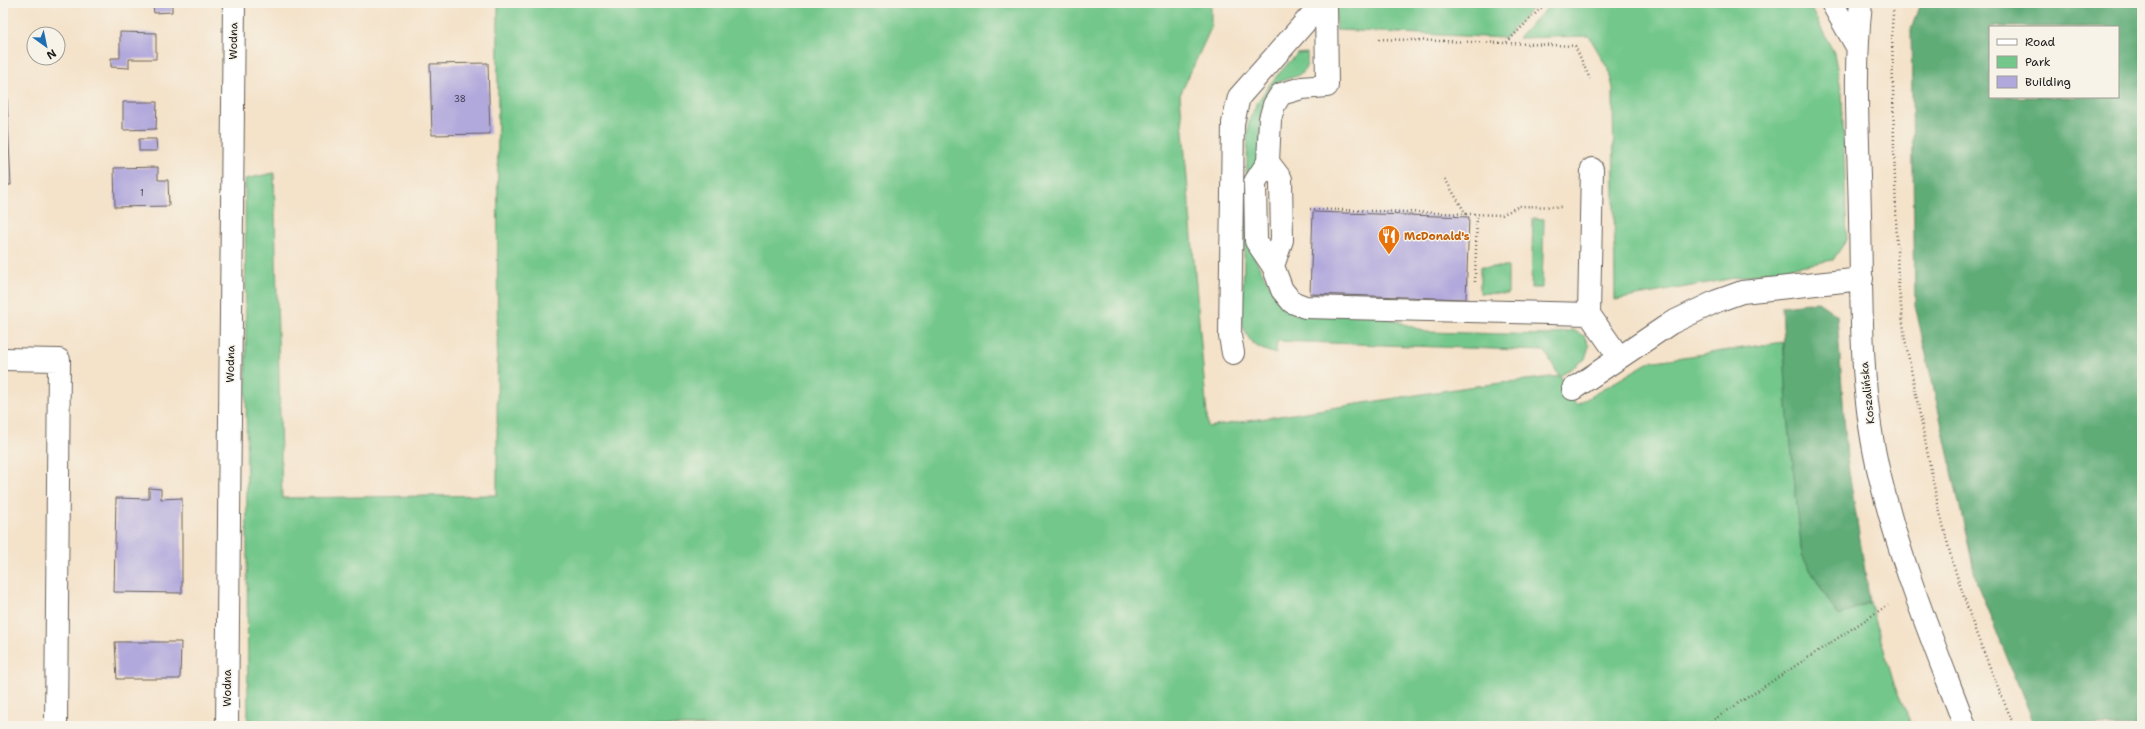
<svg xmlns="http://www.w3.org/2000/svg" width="2145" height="729" font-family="'Shantell Sans',sans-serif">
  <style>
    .green { fill: #73c78b; stroke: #487254 }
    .forest { fill: #5eac77; stroke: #3d644a; fill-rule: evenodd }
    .building { fill: #b1a8dc }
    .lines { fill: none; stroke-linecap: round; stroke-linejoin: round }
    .minor-casing { stroke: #686159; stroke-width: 24 }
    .path { stroke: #686159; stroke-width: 2.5; stroke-dasharray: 1 3; stroke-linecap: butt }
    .minor { stroke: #fff; stroke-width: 22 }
    .labels { text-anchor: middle; stroke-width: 3; stroke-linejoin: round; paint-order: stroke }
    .number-label { font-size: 9px; fill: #413f4c }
    .street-label { font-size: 11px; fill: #1c1c1c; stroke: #f7f3e8 }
    .food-label { font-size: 11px; font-weight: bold; fill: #c56008; stroke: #f7f3e8; text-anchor: start }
  </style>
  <rect width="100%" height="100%" fill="#f7f3e8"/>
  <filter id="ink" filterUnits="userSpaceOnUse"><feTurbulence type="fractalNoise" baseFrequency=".025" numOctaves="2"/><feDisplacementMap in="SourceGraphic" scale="8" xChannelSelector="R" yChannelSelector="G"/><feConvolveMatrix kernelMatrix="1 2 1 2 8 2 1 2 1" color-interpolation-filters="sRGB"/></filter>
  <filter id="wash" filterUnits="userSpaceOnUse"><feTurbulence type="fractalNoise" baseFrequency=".012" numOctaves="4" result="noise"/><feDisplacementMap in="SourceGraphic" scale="16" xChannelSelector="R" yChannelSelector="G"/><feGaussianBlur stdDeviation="0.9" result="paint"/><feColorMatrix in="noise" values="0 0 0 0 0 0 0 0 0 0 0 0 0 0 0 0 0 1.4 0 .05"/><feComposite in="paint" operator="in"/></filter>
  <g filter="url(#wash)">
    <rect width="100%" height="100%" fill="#f4e2c9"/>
    <path class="green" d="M 498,3 L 1211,3 L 1211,28 L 1180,95 L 1208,427 L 1468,387 L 1559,376 L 1545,351 L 1277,341 L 1276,354 C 1256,348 1249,344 1242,323 L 1248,124 C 1258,95 1276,76 1297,54 L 1307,53 C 1311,88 1278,70 1267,93 C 1257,111 1262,136 1261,156 C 1261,173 1258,190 1256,207 C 1255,217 1249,241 1252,250 C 1256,264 1267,279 1274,293 L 1383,316 L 1426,332 L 1548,335 L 1573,330 L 1584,336 L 1589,346 L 1585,359 L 1560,376 L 1576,405 L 1649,362 L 1783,342 L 1802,556 L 1838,616 L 1870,602 L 1894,684 L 1912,726 L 248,726 L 245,179 L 274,173 L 282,498 L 497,495 Z
      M 1335,3 L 1537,3 L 1505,38 L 1336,30 Z
      M 1552,3 L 1808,3 L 1834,53 L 1842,93 L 1847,239 L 1833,260 L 1615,300 L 1613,88 L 1608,69 L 1589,36 L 1518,38 Z
      M 1533,218 L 1544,219 L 1542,288 L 1531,288 Z
      M 1480,267 L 1508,267 L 1508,294 L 1480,293 Z"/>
    <path class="forest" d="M 1920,3 L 2142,3 L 2142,726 L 2035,726 L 1977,584 L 1915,305 L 1911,30 ZM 1990,27 L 2118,27 L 2118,97 L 1990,97 Z
      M 1818,302 L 1837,315 L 1847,459 L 1870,602 L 1838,616 L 1802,556 L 1787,406 L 1782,306 Z"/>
    <g id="blocks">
      <path class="building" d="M 120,3 L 172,3 L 172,12 L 154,13 L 153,7 L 120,6 Z
        M 120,32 L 156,33 L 156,59 L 129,59 L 129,68 L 111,67 L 111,58 L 120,58 Z
        M 488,63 L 490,134 L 432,135 L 430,64 Z
        M 3,78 L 6,78 L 11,185 L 3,185 Z
        M 123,102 L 157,102 L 156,129 L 123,130 Z
        M 139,139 L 156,139 L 157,151 L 139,151 Z
        M 158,167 L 158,180 L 168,180 L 169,206 L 115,207 L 114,168 Z
        M 1313,212 L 1469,217 L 1466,299 L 1310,294 Z
        M 149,488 L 161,489 L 161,499 L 182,498 L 182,593 L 114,592 L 116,498 L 149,499 Z
        M 115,642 L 181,642 L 180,679 L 117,679 Z"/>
    </g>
  </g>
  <g filter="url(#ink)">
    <use href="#blocks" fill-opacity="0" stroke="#686159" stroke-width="1"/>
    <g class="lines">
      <g class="minor-casing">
        <path id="minor" d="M 1326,3 L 1327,86 L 1302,88 L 1281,94 L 1274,105 L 1270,119 L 1268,162 L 1255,182 L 1256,241 L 1273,266 L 1282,290 L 1292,302 L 1305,307 L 1589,314
          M 1832,3 L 1856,45
          M 1861,3 C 1853,74 1859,146 1860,218 C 1862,304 1859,393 1880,477 C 1900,562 1934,644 1965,726
          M 1268,162 L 1281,179 L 1282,240 L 1273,266
          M 1592,169 L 1589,314 L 1619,357
          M 1233,353 L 1230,336 L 1233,123 L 1239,97 L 1315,11 L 1318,3
          M 3,359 L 59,360 L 56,726
          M 1573,389 L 1671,323 L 1717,301 L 1742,292 L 1862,279
          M 227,726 L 234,3"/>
      </g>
      <path class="path" d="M 1894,3 L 1892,26 L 1894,147 L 1898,281 L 1905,339 L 1936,496 L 1952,561 L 1976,633 L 2014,726
        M 1379,39 L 1506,43 L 1546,3
        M 1507,43 L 1575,46 L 1590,79
        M 1445,179 L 1466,214
        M 1310,209 L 1502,215 L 1519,206 L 1563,207
        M 1475,282 L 1477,215
        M 1704,726 L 1888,605"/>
      <use href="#minor" class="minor"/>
    </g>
  </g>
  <defs>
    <g id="restaurant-pin" transform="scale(1.15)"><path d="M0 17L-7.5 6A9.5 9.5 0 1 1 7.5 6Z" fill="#e8710a" stroke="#f7f3e8"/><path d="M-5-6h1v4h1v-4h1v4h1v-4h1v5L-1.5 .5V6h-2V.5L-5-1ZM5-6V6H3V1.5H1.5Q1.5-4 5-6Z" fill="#fff"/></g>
  </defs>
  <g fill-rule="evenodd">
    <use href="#restaurant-pin" x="1389" y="236"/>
  </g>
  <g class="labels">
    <g class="number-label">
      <text x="460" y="102">38</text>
      <text x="142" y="196">1</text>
    </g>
    <g class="street-label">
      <text transform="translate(233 41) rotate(-89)" y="4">Wodna</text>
      <text transform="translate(230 364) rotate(-89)" y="4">Wodna</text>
      <text transform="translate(1867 393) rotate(-96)" y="4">Koszalińska</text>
      <text transform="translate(227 688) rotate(-90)" y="4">Wodna</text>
    </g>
    <g class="food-label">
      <text x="1404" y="240">McDonald's</text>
    </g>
  </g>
  <rect width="2145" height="729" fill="none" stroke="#f7f3e8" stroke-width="16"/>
  <rect x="1989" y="26" width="130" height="72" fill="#f7f3e8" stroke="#9f9d96"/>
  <rect x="1997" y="39" width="20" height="6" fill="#ffffff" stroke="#9f9d96"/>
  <text x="2025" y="46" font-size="12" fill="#1c1c1c">Road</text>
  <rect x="1997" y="56" width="20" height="12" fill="#73c78b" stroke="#9f9d96"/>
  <text x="2025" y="66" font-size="12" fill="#1c1c1c">Park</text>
  <rect x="1997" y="76" width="20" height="12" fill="#b1a8dc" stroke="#9f9d96"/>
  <text x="2025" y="86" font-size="12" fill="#1c1c1c">Building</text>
  <g transform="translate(46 46) rotate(147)"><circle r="19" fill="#f7f3e8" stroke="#9f9d96"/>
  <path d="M0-3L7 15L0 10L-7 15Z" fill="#1f6fb2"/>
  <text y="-6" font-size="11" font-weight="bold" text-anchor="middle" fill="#1c1c1c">N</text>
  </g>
</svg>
